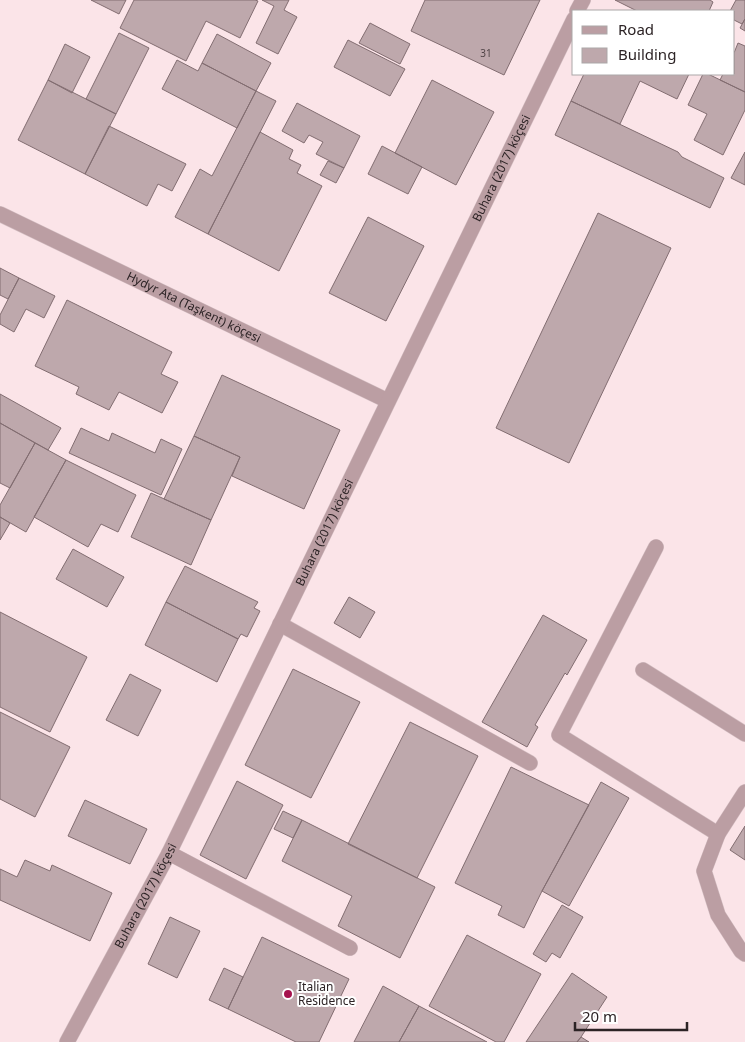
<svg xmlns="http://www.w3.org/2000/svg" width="745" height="1042" font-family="'Noto Sans',sans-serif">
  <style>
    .building { fill: #bea8ac; stroke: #826d71 }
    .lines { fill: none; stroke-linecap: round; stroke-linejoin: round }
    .minor-casing { stroke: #d6c1c5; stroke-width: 16 }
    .minor { stroke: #bb9ea3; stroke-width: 15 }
    .poi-dot { fill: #a6124e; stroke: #fff; stroke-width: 2 }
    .labels { text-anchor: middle; stroke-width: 4; stroke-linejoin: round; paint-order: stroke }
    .number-label { font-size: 10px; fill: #504447 }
    .street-label { font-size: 12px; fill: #2c2325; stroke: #fff }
    .poi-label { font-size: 12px; fill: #2c2325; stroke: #fff; text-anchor: start }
  </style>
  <rect width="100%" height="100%" fill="#fbe4e8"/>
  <path class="building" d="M 91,0 L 126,0 L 119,14 Z
    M 134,0 L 255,0 L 258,1 L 240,38 L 206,21 L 186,61 L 120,28 Z
    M 262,0 L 289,0 L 284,10 L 297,17 L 278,54 L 256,43 L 274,6 Z
    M 425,0 L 540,0 L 504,75 L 411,31 Z
    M 615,0 L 710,0 L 713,2 L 709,11 L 637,11 Z
    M 736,0 L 745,0 L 745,19 L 742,24 L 734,20 L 734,11 L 730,11 Z
    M 745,19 L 745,31 L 740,28 Z
    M 370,23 L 410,44 L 400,64 L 359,43 Z
    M 119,33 L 149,48 L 116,114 L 86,99 Z
    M 217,34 L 271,63 L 256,91 L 202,63 Z
    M 348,40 L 405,69 L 390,96 L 334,67 Z
    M 738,43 L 745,46 L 745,92 L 720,80 L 723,74 L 734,74 L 734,53 Z
    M 65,44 L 90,57 L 72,93 L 48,80 Z
    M 177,60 L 198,71 L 202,63 L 256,91 L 237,128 L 162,89 Z
    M 584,74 L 689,74 L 677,99 L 640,81 L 620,124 L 571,101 Z
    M 703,74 L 708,74 L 745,92 L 745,110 L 723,155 L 694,140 L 707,114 L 688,105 Z
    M 48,80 L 116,114 L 85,174 L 18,140 Z
    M 432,80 L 494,112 L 456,185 L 395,153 Z
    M 256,91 L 276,101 L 208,234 L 175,217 L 200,169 L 212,176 Z
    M 571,101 L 678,152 L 682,157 L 724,178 L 710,208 L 555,135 Z
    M 297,103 L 360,136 L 344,168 L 316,154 L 323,142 L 309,135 L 304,143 L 282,131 Z
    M 109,126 L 186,164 L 172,191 L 158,184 L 147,206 L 85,174 Z
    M 260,132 L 293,150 L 289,159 L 301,165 L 297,173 L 322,186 L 279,271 L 208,234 Z
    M 382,146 L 422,167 L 408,194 L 368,174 Z
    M 745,152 L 745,185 L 731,178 Z
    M 328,161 L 344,168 L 336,183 L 320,175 Z
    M 598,213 L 671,248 L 569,463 L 496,428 Z
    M 368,217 L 424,246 L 386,321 L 329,293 Z
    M 0,268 L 19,278 L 8,299 L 0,295 Z
    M 19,278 L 55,296 L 44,318 L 26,309 L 14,332 L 0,324 L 0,315 Z
    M 67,300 L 172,352 L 161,374 L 178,382 L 162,413 L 119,392 L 109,410 L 76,394 L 79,387 L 35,366 Z
    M 222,375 L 340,430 L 304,509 L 232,476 L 240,457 L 194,436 Z
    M 0,394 L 61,428 L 48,450 L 0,423 Z
    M 0,423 L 35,443 L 10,488 L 0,483 Z
    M 81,428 L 109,441 L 112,433 L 155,453 L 161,439 L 182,449 L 161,495 L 69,453 Z
    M 194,436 L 240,457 L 211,520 L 164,499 Z
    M 35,443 L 66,460 L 26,532 L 0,517 L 0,505 Z
    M 66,460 L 136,495 L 118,532 L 101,524 L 88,547 L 34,517 Z
    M 151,493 L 211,520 L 191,565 L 131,537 Z
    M 0,517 L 10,523 L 0,540 Z
    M 73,549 L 124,577 L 107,607 L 56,579 Z
    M 185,566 L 258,602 L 254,608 L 260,611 L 247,637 L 241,634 L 238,639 L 166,602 Z
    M 349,597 L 375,612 L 360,638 L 334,623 Z
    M 166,602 L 238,639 L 217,682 L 145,645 Z
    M 0,612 L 87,657 L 50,732 L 0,707 Z
    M 543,615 L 587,640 L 567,675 L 565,673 L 535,725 L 538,727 L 527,747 L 482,722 Z
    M 293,669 L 360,702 L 311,798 L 245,765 Z
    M 130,674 L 161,690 L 138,736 L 106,720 Z
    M 0,712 L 70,747 L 35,817 L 0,799 Z
    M 410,722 L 478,756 L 417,878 L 348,844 Z
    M 511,767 L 589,805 L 542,891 L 524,928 L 498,915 L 502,906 L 455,883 Z
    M 237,781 L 283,805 L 246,879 L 200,855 Z
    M 601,782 L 629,798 L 569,906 L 542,891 Z
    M 85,800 L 147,829 L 130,864 L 68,836 Z
    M 283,811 L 302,820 L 293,838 L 274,829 Z
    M 302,820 L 435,887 L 400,958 L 338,926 L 352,896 L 282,861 Z
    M 745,826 L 745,860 L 730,850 Z
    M 25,860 L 50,871 L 52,865 L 112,893 L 90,941 L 0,900 L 0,869 L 17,877 Z
    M 562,905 L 583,917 L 560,958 L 552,953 L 546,962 L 533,954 Z
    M 170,917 L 200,931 L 177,978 L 148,964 Z
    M 467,935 L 541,974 L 504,1042 L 496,1042 L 429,1006 Z
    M 262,937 L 349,979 L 319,1042 L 296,1042 L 228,1009 Z
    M 224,968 L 243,977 L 228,1009 L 209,1000 Z
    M 572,973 L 607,997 L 581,1037 L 577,1042 L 526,1042 Z
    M 383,986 L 419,1006 L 399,1042 L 354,1042 Z
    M 419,1006 L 487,1042 L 399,1042 Z
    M 581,1037 L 589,1042 L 577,1042 Z"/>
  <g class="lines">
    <g class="minor-casing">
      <g id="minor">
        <path d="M 577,11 L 583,0"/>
        <path id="s1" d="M 0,214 L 388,401"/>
        <path d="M 656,547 L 559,735 L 718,834"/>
        <path d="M 280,624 L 530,763"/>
        <path d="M 643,670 L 745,734"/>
        <path d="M 745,792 L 718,834 L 704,871 L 718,915 L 741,951 L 745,954"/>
        <path d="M 169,853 L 350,948"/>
        <path id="s2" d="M 67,1042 L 169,853 L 574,19"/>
      </g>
    </g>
    <use href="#minor" class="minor"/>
  </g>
  <circle class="poi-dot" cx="288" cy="994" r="5"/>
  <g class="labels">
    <g class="number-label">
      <text x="486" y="57">31</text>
    </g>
    <g class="street-label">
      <text dy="4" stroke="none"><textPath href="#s2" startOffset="976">Buhara (2017) köçesi</textPath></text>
      <text dy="4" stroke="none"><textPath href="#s1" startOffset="215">Hydyr Ata (Taşkent) köçesi</textPath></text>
      <text dy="4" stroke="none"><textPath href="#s2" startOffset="571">Buhara (2017) köçesi</textPath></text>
      <text dy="4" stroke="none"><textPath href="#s2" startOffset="166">Buhara (2017) köçesi</textPath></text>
    </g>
    <g class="poi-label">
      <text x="298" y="991">Italian<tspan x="298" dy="14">Residence</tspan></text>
    </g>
  </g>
  <rect x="572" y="10" width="162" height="65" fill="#ffffff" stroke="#aba7a8"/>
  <rect x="582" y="26" width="25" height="8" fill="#bb9ea3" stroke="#aba7a8"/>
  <text x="618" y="35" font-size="15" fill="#2c2325">Road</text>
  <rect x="582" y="48" width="25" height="15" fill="#bea8ac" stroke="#aba7a8"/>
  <text x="618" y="60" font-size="15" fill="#2c2325">Building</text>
  <path d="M575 1022v8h112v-8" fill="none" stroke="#2c2325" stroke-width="2.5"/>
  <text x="582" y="1022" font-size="15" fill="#2c2325" stroke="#ffffff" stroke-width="4" paint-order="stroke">20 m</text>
</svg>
